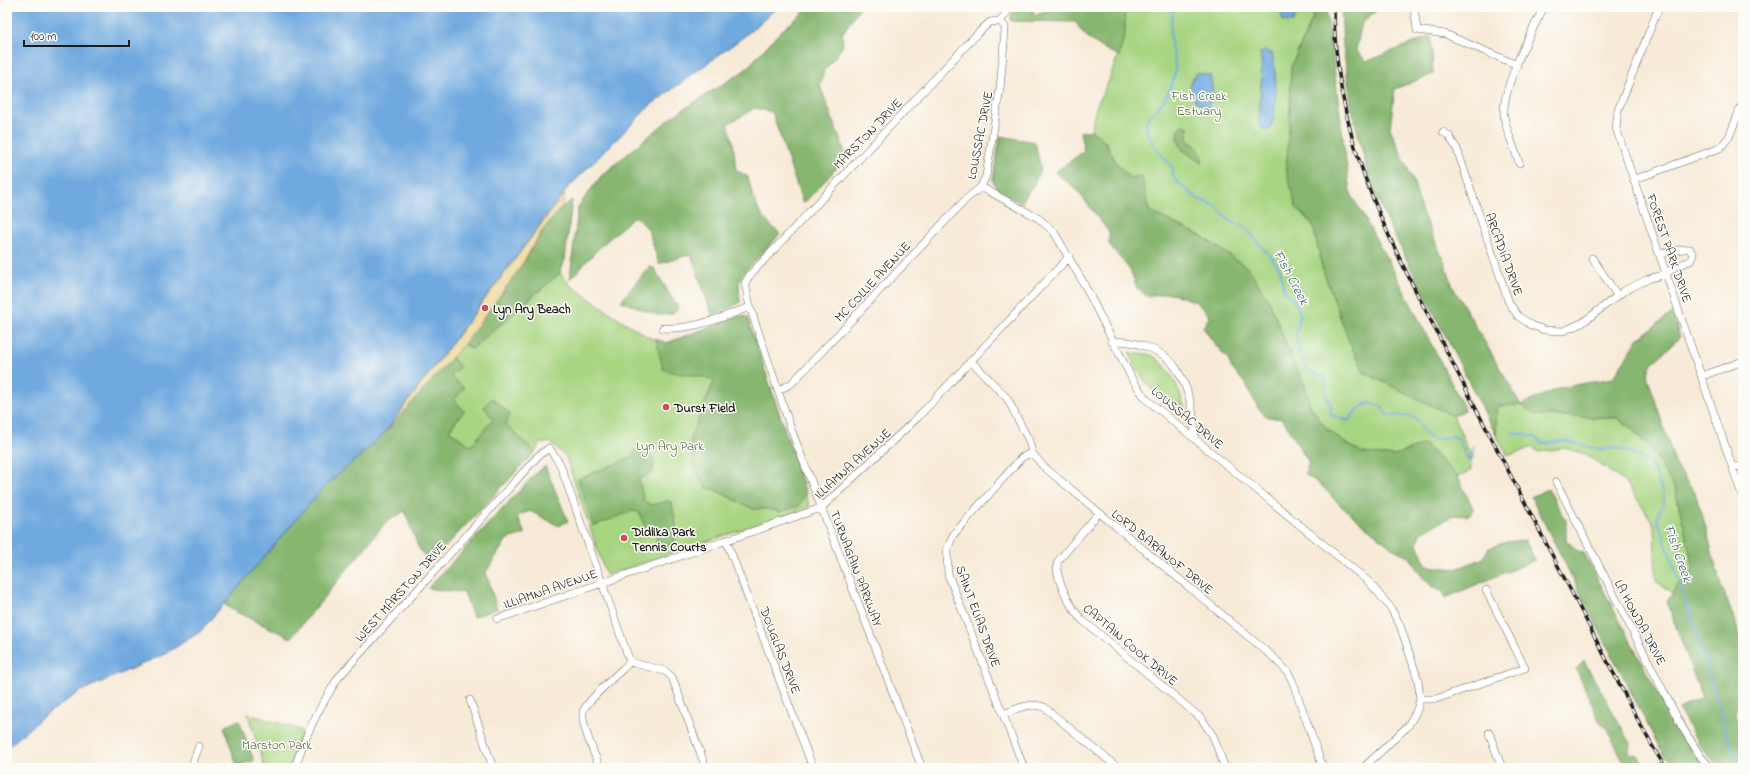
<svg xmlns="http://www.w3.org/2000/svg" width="1750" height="775" font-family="'Indie Flower',sans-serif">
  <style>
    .green { fill: #a8d582; stroke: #62784f }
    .forest { fill: #86b670; stroke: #516946 }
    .sand { fill: #eeda9e; stroke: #857b5d }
    .water { fill: #6fa9df; stroke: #46627e }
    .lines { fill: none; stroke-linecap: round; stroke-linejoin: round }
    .stream { stroke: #6fa9df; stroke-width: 2 }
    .minor-casing { stroke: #69645d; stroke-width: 8 }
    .minor { stroke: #fff; stroke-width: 7 }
    .rail-casing { stroke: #1c1c1c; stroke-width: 3.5 }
    .rail { stroke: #fdfcf7; stroke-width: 2; stroke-dasharray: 6; stroke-linecap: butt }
    .poi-dot { fill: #d1495b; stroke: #fdfcf7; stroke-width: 1.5 }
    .labels { text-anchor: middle; stroke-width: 3; stroke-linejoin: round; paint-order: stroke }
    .park-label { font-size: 13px; fill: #4d5d40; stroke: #fdfcf7 }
    .street-label { font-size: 13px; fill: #1c1c1c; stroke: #fdfcf7 }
    .poi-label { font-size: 13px; font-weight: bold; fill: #1c1c1c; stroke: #fdfcf7; text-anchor: start }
    .water-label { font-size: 14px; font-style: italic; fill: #415b74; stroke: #fdfcf7 }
  </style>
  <rect width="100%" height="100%" fill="#fdfcf7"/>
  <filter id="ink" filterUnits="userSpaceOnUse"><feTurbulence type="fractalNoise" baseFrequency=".025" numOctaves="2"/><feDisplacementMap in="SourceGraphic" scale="8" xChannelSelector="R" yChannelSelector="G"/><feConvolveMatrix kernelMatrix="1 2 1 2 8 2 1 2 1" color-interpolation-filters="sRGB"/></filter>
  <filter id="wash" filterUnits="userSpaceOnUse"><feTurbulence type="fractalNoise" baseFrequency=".012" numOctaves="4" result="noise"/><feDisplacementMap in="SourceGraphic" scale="16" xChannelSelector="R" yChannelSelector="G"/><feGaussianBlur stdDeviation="0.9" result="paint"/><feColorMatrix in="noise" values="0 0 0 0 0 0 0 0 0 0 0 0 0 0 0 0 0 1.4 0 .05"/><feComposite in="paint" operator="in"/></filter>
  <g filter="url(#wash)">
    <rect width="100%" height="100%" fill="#f7ead7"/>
    <path class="green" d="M 1124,7 L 1311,7 L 1313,17 L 1291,67 L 1290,114 L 1296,207 L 1313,225 L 1322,267 L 1350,344 L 1365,373 L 1453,416 L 1470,453 L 1471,470 L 1458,477 L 1424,444 L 1394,456 L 1362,453 L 1344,442 L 1325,428 L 1310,406 L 1305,385 L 1293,362 L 1269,301 L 1249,269 L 1203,237 L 1148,211 L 1142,176 L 1130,178 L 1117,164 L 1105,141 L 1091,130 L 1096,107 L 1108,83 L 1120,50 L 1125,32 Z
      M 560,273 L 570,285 L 612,314 L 648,337 L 667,343 L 741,315 L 747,317 L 810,507 L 606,575 L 566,457 L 550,442 L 539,444 L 535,452 L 506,425 L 493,419 L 471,447 L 449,430 L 464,411 L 454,400 L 451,376 L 459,367 L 451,356 L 464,344 L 472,348 Z
      M 1129,352 C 1136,353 1145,353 1151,355 C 1173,367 1181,395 1187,418 C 1157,397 1144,386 1129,352 Z
      M 1521,405 L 1536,415 L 1617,418 L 1632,429 L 1652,450 L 1675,489 L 1694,570 L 1672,593 L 1656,581 L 1654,524 L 1627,484 L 1586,454 L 1564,448 L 1539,452 L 1532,447 L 1508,456 L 1496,435 L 1496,406 Z
      M 248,714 L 302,730 L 289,768 L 265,768 Z"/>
    <path class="forest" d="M 810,7 L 860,7 L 842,34 L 843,46 L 824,71 L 820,86 L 847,157 L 803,204 L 772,112 L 755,108 L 728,124 L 733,142 L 736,170 L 748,177 C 755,207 757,213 780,234 L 742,275 L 739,284 L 740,303 L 712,315 L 691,254 L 659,264 L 648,229 L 635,216 L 602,245 L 570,279 L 578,207 L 601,176 L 673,116 L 745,70 L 779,33 Z
      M 1016,7 L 1036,7 L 1032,15 L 1058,7 L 1124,7 L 1125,32 L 1119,56 C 1103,49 1083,38 1076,22 L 1011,21 L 1011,16 Z
      M 1311,7 L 1326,7 L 1350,192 L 1397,277 L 1465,410 L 1453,416 L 1365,373 L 1350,344 L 1322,267 L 1313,225 L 1296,207 L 1286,170 L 1290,114 L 1291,67 L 1313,17 Z
      M 1341,7 L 1377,7 L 1378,9 L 1362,23 L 1356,50 L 1367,61 L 1431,36 L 1433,74 L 1395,89 L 1390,128 L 1414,183 L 1421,210 L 1445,263 L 1453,287 L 1521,405 L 1560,388 L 1613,378 L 1638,339 L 1672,313 L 1680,337 L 1652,364 L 1647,375 L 1675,463 L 1696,496 L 1703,517 L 1720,582 L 1743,643 L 1743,694 L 1735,712 L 1743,735 L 1743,768 L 1720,768 L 1699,745 L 1679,709 L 1702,698 L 1667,602 L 1676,587 L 1694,570 L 1675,489 L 1652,450 L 1632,429 L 1617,418 L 1535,415 L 1521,405 L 1497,406 L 1496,435 L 1391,229 L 1370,182 L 1352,110 L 1343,46 Z
      M 1183,125 L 1188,127 L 1188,141 C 1198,147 1203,151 1202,164 L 1182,149 L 1178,140 L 1179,127 Z
      M 1091,130 L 1105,141 L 1117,164 L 1130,178 L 1142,176 L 1149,211 L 1203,237 L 1249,269 L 1269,301 L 1293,362 L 1305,385 L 1310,406 L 1326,428 L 1344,442 L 1362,453 L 1394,456 L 1424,444 L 1458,477 L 1473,508 L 1472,514 L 1466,516 L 1454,515 L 1420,533 L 1417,544 L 1427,566 L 1456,569 L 1482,559 L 1489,548 L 1506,542 L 1525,540 L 1535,560 L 1445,598 L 1444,592 L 1433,588 L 1419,573 L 1410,557 L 1392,548 L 1341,506 L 1322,486 L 1305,474 L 1309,463 L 1283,419 L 1267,417 L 1258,408 L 1246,384 L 1232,369 L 1228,359 L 1213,342 L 1203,327 L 1210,316 L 1196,302 L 1183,297 L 1167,293 L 1148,297 L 1137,288 L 1130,270 L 1109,244 L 1109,232 L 1076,189 L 1055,172 L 1084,151 L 1080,132 Z
      M 1000,136 L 1035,142 L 1041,170 L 1034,184 L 1021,203 L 997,191 L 993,180 Z
      M 572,200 L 565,260 L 560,273 L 472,349 L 464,344 C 481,320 500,297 517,272 C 535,247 545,218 572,200 Z
      M 649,267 L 654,268 L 678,308 L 673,314 L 657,315 L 621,301 Z
      M 741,315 L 747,317 L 806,493 L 799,506 L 781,512 L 766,509 L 753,509 L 713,489 L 706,488 L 692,464 L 694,451 L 690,443 L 692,434 L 714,381 C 697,373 680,376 663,369 L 656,339 L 667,343 Z
      M 451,356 L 460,367 L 451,376 L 464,388 L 454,400 L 464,411 L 449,430 L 471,446 L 493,419 L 484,407 L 492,398 L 510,414 L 506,425 L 535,452 L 430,563 L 418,547 L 405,511 L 386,522 L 291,638 L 234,611 L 224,604 L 323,488 L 383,435 Z
      M 636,449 L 642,449 L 654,458 L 653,472 L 639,479 L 644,501 L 652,505 L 668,501 L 672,503 L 677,532 L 674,544 L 655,547 L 657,534 L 646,530 L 639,512 L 633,511 L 593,526 L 578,479 L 632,457 Z
      M 545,466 L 568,521 L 559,526 L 530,511 L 517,516 L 525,534 L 507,539 L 486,572 L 497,609 L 473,617 L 464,592 L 447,591 L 428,588 L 537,472 Z
      M 1548,489 L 1566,520 L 1566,540 L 1578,551 L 1584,553 L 1674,724 L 1705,768 L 1675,768 L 1659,747 L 1531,497 Z
      M 1584,661 L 1630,742 L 1629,753 L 1638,755 L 1645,768 L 1627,768 L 1607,729 L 1600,722 L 1576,669 Z
      M 239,720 L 254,761 L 237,766 L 224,727 Z"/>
    <path class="sand" d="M 565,193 L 562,207 L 542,231 L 518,271 L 464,344 L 383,435 Z"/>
    <path class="water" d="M 7,7 L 778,7 L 746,35 L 651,105 L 564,192 L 383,435 L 323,488 L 200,632 L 165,654 L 81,691 L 42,717 L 7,748 Z
      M 1280,7 L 1296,7 L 1296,17 L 1293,22 L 1283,21 Z
      M 1265,51 L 1272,53 C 1277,77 1278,107 1270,130 L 1264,130 L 1258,123 C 1260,114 1260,106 1260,97 C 1261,82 1263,69 1260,53 Z
      M 1197,73 L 1210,75 C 1212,85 1215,99 1208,107 L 1200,105 L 1189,94 C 1190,87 1191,77 1197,73 Z"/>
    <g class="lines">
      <path class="stream" d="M 1174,7 C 1171,19 1170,32 1171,44 C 1172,54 1178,66 1174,77 C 1171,88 1164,101 1157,109 C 1153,114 1146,117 1146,123 C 1145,137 1163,158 1172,167 L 1173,176 L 1177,182 L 1198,199 L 1216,206 L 1229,220 L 1246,228 L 1265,251 L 1269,253 L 1280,270 L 1284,290 L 1295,302 L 1300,314 L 1296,335 L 1300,357 L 1309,371 L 1323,376 L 1325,380 L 1327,397 L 1331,406 L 1331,415 L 1348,421 L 1359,408 L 1369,403 L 1381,406 L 1387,415 L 1415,417 L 1427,436 L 1433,440 L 1453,436 L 1458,438 L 1468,460 L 1471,460 L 1473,457 L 1472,451 L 1474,446
        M 1512,432 L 1535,437 L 1542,444 L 1563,441 L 1600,449 L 1619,448 L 1632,453 L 1648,462 L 1653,468 L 1663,494 L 1664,501 L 1657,518 L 1690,613 L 1719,707 L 1725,733 L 1739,761 L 1743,761"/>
    </g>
  </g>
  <g filter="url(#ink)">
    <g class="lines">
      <g class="minor-casing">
        <path id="minor" d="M 1414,7 L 1417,30 L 1445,34 L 1517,65
          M 1659,7 L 1618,110 L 1616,128 L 1743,498
          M 1443,132 L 1449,136 L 1457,149 L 1509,303 L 1518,316 L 1531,325 L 1544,330 L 1563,331 L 1582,323 L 1624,291 L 1648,279 L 1666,274 L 1674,267 L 1690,261 L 1693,255 L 1690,249 C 1679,247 1670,255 1659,252
          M 1519,163 C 1515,148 1506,132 1504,116 C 1502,87 1530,34 1544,7
          M 1633,180 L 1720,148 L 1729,137 L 1743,102
          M 981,187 L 1038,218 L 1054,232 L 1084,284 L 1132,379 L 1146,399 L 1368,581 L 1390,607 L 1400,625 L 1418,680 L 1420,699 L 1417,710 L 1408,726 L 1363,768
          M 1592,258 L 1617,295
          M 663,328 C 694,330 722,317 750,307
          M 1112,342 C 1132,339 1165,350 1176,368 C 1189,388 1195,416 1195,439
          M 971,361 L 1007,398 L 1029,441 L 1032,453 L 1043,466 L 1272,656 L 1287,671 L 1292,680 L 1323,768
          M 1702,376 L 1743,361
          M 779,390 L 792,383 L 966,199 L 981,187 L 986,176 L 1000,89 L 1005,31 L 1005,27 L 1000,21
          M 1733,468 L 1743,465
          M 1556,482 L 1682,727 L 1701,757 L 1711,768
          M 1098,514 L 1058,561 C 1053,576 1071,608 1081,619 L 1201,718 L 1213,736 L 1225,768
          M 726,540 L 813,768
          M 497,619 L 821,508 L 917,418 L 1069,257
          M 630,662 L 665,671 L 672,677 L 706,768
          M 1420,699 L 1436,699 L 1525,668 L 1486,590
          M 470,700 L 493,768
          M 1003,714 C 1016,709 1030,702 1044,707 L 1118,768
          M 1489,733 L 1502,768
          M 191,768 L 199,746
          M 295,768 C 305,734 320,707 338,678 L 538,456 L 549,448 L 560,464 L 630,662
          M 600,768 C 595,755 581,725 583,712 C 585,702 621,671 630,662
          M 922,768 L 791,429 L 750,307 L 745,283 L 750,275 L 977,34 L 990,22 L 1000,21 L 1011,7
          M 1024,768 L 948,574 L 947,550 L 953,535 L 1022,457 L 1032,453"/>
      </g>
      <use href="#minor" class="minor"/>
      <g class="rail-casing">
        <path id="rail" d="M 1334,7 C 1334,137 1385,232 1443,344 C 1478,414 1515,483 1551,553 C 1575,597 1597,643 1621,687 C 1635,715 1649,743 1666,768"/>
      </g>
      <use href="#rail" class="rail"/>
    </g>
  </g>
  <g class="poi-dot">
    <circle cx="485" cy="308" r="4"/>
    <circle cx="666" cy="407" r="4"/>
    <circle cx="624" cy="538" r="4"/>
  </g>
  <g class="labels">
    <g class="park-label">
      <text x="1199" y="100">Fish Creek<tspan x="1199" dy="15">Estuary</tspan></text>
      <text x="670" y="450">Lyn Ary Park</text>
      <text x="277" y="749">Marston Park</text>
    </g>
    <g class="street-label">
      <text transform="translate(867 133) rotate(-46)" y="5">MARSTON DRIVE</text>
      <text transform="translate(979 135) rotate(-79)" y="5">LOUSSAC DRIVE</text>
      <text transform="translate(1670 248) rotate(71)" y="5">FOREST PARK DRIVE</text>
      <text transform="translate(1505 254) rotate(70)" y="5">ARCADIA DRIVE</text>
      <text transform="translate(872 281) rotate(-47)" y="5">MC COLLIE AVENUE</text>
      <text transform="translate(1188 417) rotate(40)" y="5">LOUSSAC DRIVE</text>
      <text transform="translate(852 463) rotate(-42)" y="5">ILLIAMNA AVENUE</text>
      <text transform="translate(1163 551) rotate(39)" y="5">LORD BARANOF DRIVE</text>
      <text transform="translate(857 568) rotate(69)" y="5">TURNAGAIN PARKWAY</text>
      <text transform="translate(550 588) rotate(-19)" y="5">ILLIAMNA AVENUE</text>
      <text transform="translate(400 591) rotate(-48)" y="5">WEST MARSTON DRIVE</text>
      <text transform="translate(979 616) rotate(70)" y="5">SAINT ELIAS DRIVE</text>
      <text transform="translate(1641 622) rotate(62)" y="5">LA HONDA DRIVE</text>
      <text transform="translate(1131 644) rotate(40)" y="5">CAPTAIN COOK DRIVE</text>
      <text transform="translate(781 650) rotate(69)" y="5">DOUGLAS DRIVE</text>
    </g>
    <g class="poi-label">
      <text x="493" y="313">Lyn Ary Beach</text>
      <text x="674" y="412">Durst Field</text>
      <text x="632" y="536">Didlika Park<tspan x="632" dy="15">Tennis Courts</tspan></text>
    </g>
    <g class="water-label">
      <text transform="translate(1292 277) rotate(62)" y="5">Fish Creek</text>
      <text transform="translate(1679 553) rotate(71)" y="5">Fish Creek</text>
    </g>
  </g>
  <rect width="1750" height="775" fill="none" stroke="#fdfcf7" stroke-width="24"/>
  <path d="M24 40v6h105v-6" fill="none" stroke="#1c1c1c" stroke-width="2"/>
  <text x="30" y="40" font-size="12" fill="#1c1c1c" stroke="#fdfcf7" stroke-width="3" paint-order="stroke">100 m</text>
</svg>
